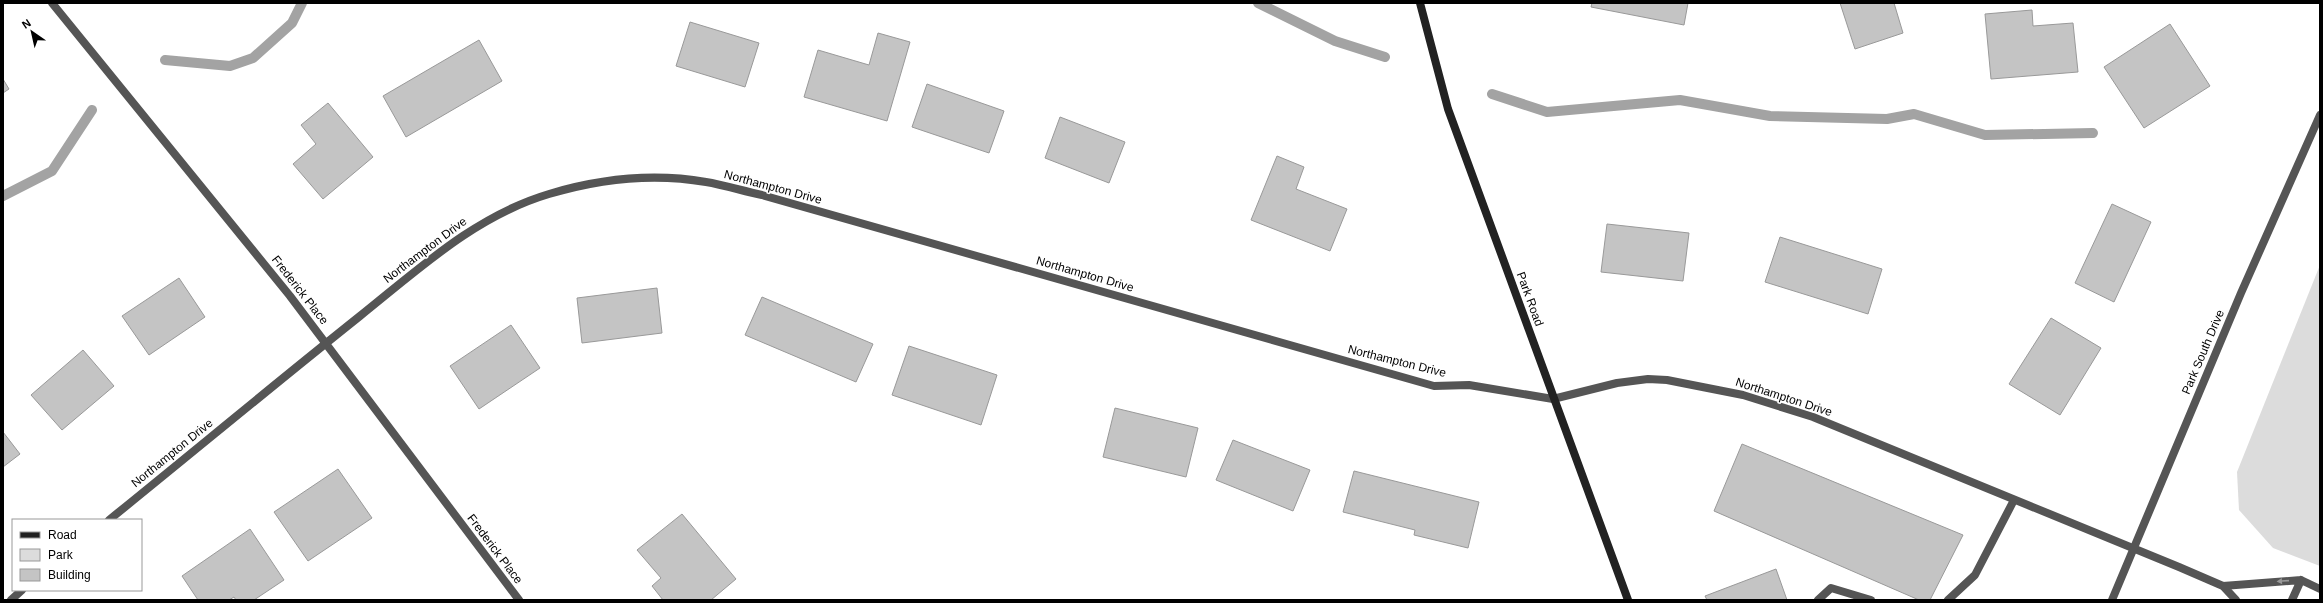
<svg xmlns="http://www.w3.org/2000/svg" width="2323" height="603" font-family="Helvetica,sans-serif">
  <style>
    .green { fill: #dcdcdc }
    .lines { fill: none; stroke-linecap: round; stroke-linejoin: round }
    .stream { stroke: #a3a3a3; stroke-width: 10 }
    .building { fill: #c4c4c4; stroke: #999 }
    .service { stroke: #555; stroke-width: 8 }
    .minor { stroke: #555; stroke-width: 8 }
    .tertiary { stroke: #555; stroke-width: 8 }
    .secondary { stroke: #222; stroke-width: 8 }
    .oneway { fill: #999 }
    .labels { text-anchor: middle; stroke-width: 3; stroke-linejoin: round; paint-order: stroke }
    .street-label { font-size: 12px; fill: #000; stroke: #fff }
  </style>
  <rect width="100%" height="100%" fill="#fff"/>
  <path class="green" d="M 2320,265 L 2320,566 L 2273,548 L 2239,510 L 2237,472 Z"/>
  <g class="lines">
    <path class="stream" d="M 1258,3 L 1335,41 L 1385,57
      M 165,60 L 230,66 L 253,58 L 292,23 L 302,3
      M 1492,94 L 1547,112 L 1680,100 L 1770,116 L 1887,119 L 1914,114 L 1985,135 L 2093,133
      M 3,196 L 52,171 L 92,110"/>
  </g>
  <path class="building" d="M 1592,3 L 1688,3 L 1684,25 L 1591,7 Z
    M 1840,3 L 1894,3 L 1903,33 L 1855,49 Z
    M 2032,10 L 2033,26 L 2073,23 L 2078,72 L 1991,79 L 1985,14 Z
    M 690,22 L 759,43 L 745,87 L 676,66 Z
    M 2170,24 L 2210,86 L 2144,128 L 2104,67 Z
    M 878,33 L 910,42 L 887,121 L 804,97 L 818,50 L 869,65 Z
    M 479,40 L 502,81 L 406,137 L 383,96 Z
    M 3,79 L 9,89 L 3,93 Z
    M 927,84 L 1004,111 L 989,153 L 912,127 Z
    M 328,103 L 373,157 L 323,199 L 293,164 L 316,144 L 301,125 Z
    M 1060,117 L 1125,142 L 1109,183 L 1045,158 Z
    M 1277,156 L 1304,167 L 1296,189 L 1347,209 L 1330,251 L 1251,220 Z
    M 2112,204 L 2151,222 L 2114,302 L 2075,283 Z
    M 1607,224 L 1689,233 L 1683,281 L 1601,272 Z
    M 1780,237 L 1882,269 L 1868,314 L 1765,282 Z
    M 179,278 L 205,317 L 149,355 L 122,316 Z
    M 657,288 L 662,333 L 582,343 L 577,298 Z
    M 762,297 L 873,344 L 856,382 L 745,335 Z
    M 2051,318 L 2101,348 L 2060,415 L 2009,384 Z
    M 511,325 L 540,368 L 479,409 L 450,366 Z
    M 909,346 L 997,375 L 981,425 L 892,395 Z
    M 83,350 L 114,386 L 62,430 L 31,395 Z
    M 1115,408 L 1198,428 L 1186,477 L 1103,457 Z
    M 3,432 L 20,454 L 3,467 Z
    M 1233,440 L 1310,470 L 1293,511 L 1216,480 Z
    M 1742,444 L 1963,535 L 1930,600 L 1919,600 L 1714,511 Z
    M 338,469 L 372,518 L 308,561 L 274,512 Z
    M 1354,471 L 1479,502 L 1468,548 L 1414,535 L 1415,530 L 1343,512 Z
    M 682,514 L 736,579 L 711,600 L 663,600 L 652,586 L 661,578 L 637,550 Z
    M 250,529 L 284,580 L 254,600 L 236,600 L 234,597 L 229,600 L 198,600 L 182,576 Z
    M 1776,569 L 1787,600 L 1707,600 L 1705,596 Z"/>
  <g class="lines">
    <path class="service" d="M 1818,600 L 1831,588 L 1871,600
      M 1948,600 L 1975,575 L 2014,500"/>
    <path class="minor" d="M 52,3 L 290,296 L 519,600
      M 109,520 C 193,452 276,383 360,316 C 419,269 475,216 549,194 C 599,179 654,173 706,182 C 724,185 743,191 762,195 L 1434,386 L 1469,385 L 1553,399 L 1617,383 L 1648,379 L 1667,380 L 1743,395 L 1813,417 L 2179,567 L 2223,586 L 2236,600
      M 2223,586 L 2301,580 L 2320,589
      M 11,600 L 22,590
      M 2292,600 L 2301,580"/>
    <path class="tertiary" d="M 2112,600 L 2241,293 L 2320,115"/>
    <path class="secondary" d="M 1420,3 L 1448,109 L 1628,600"/>
  </g>
  <defs><path id="oneway-solid" d="M-6-.8H1V-3.2L6.5 0L1 3.2V.8H-6Z"/></defs>
  <use class="oneway" href="#oneway-solid" transform="translate(2283 581) rotate(176)"/>
  <g class="labels">
    <g class="street-label">
      <text transform="translate(773 187) rotate(15)" y="4">Northampton Drive</text>
      <text transform="translate(425 250) rotate(-37)" y="4">Northampton Drive</text>
      <text transform="translate(1085 274) rotate(16)" y="4">Northampton Drive</text>
      <text transform="translate(300 290) rotate(52)" y="4">Frederick Place</text>
      <text transform="translate(1530 299) rotate(70)" y="4">Park Road</text>
      <text transform="translate(2203 352) rotate(-67)" y="4">Park South Drive</text>
      <text transform="translate(1397 361) rotate(14)" y="4">Northampton Drive</text>
      <text transform="translate(1784 397) rotate(18)" y="4">Northampton Drive</text>
      <text transform="translate(172 453) rotate(-39)" y="4">Northampton Drive</text>
      <text transform="translate(495 549) rotate(53)" y="4">Frederick Place</text>
    </g>
  </g>
  <rect width="2323" height="603" fill="none" stroke="#000000" stroke-width="8"/>
  <rect x="12" y="519" width="130" height="72" fill="#ffffff" stroke="#999999"/>
  <rect x="20" y="532" width="20" height="6" fill="#222222" stroke="#999999"/>
  <text x="48" y="539" font-size="12" fill="#000000">Road</text>
  <rect x="20" y="549" width="20" height="12" fill="#dcdcdc" stroke="#999999"/>
  <text x="48" y="559" font-size="12" fill="#000000">Park</text>
  <rect x="20" y="569" width="20" height="12" fill="#c4c4c4" stroke="#999999"/>
  <text x="48" y="579" font-size="12" fill="#000000">Building</text>
  <g transform="translate(32 32) rotate(326)" stroke="#ffffff" stroke-width="3" paint-order="stroke">
  <path d="M0-3L7 15L0 10L-7 15Z" fill="#000000"/>
  <text y="-6" font-size="11" font-weight="bold" text-anchor="middle" fill="#000000">N</text>
  </g>
</svg>
